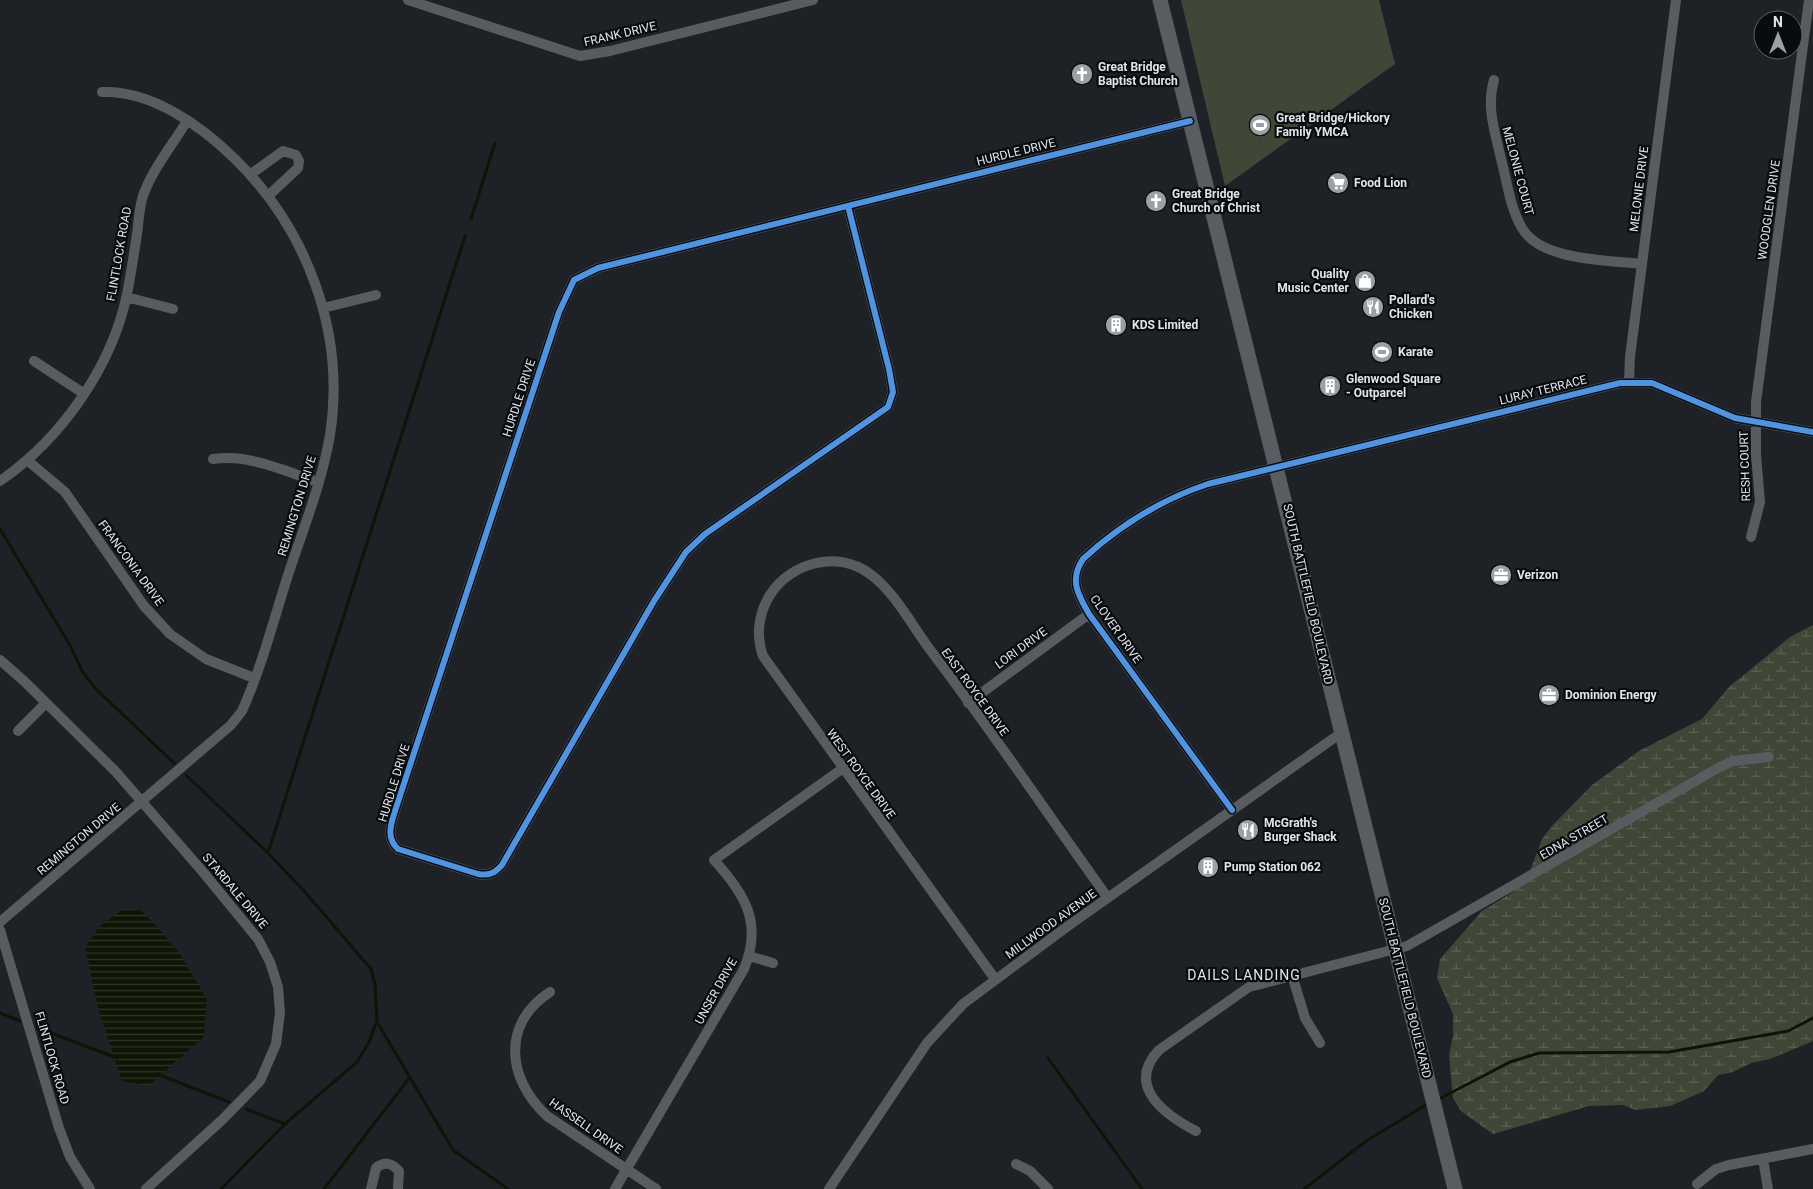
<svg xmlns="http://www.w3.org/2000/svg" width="1813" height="1189" font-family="Roboto,sans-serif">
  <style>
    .green { fill: #414737 }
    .wetland { fill: url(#wetland-marsh) }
    .water { fill: url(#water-rules) }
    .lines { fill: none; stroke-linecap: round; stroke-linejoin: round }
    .stream { stroke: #0f1504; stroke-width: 3 }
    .street { stroke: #585c5f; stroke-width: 10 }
    .primary { stroke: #585d62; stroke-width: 15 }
    .cycleway-casing { stroke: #090c0f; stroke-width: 9 }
    .cycleway { stroke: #4d94e3; stroke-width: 6 }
    .labels { text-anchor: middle; stroke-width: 4.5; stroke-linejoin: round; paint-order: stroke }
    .street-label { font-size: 12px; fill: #e0e4e9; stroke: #090c0f }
    .poi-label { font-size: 12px; font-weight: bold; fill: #e0e4e9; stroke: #090c0f; text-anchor: start }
    .neighbourhood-label { font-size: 14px; letter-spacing: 1px; fill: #e0e4e9; stroke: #090c0f }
  </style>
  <defs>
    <pattern id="wetland-marsh" width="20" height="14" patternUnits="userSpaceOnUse" patternTransform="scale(1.25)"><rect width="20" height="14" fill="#414737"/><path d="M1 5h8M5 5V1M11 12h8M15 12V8" fill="none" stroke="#5c6154"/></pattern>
    <pattern id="water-rules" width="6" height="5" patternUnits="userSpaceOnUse" patternTransform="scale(1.25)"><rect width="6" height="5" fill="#0f1504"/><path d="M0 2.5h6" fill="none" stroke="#323729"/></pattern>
  </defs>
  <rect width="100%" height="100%" fill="#1e2226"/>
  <path class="green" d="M 1181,0 L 1379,0 L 1395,64 L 1225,186 Z"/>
  <path class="wetland" d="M 1813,625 L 1813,1041 L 1770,1059 L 1751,1063 L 1733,1072 L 1718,1075 L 1704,1091 L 1670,1106 L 1636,1110 L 1623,1105 L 1589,1106 L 1493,1134 L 1461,1111 L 1453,1098 L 1449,1055 L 1453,1036 L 1453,1014 L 1437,978 L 1440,959 L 1482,911 L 1513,892 L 1528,876 L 1542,839 L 1552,826 L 1592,785 L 1639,751 L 1702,719 L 1729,687 L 1790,637 Z"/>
  <path class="water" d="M 123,909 L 140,910 L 155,924 L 180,954 L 207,999 L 204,1037 L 148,1086 L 122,1081 L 98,1008 L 85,947 L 100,926 Z"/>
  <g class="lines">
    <path class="stream" d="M 471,219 L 495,143
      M 0,529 L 71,647 L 82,671 L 96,689 L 174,763
      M 186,775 L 268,853 L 305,892 L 371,969 L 375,984 L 377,1022 L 453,1150 L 508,1189
      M 268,853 L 465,236
      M 0,1013 L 20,1021
      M 38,1028 L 117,1058
      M 1048,1058 L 1142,1189
      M 157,1074 L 229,1102
      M 1437,1100 L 1510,1062 L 1539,1053 L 1669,1052 L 1788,1031 L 1813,1018
      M 246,1109 L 285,1124
      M 221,1189 L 285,1124 L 357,1062 L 369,1042 L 376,1023
      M 324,1189 L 410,1077
      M 1304,1189 L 1366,1141 L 1429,1103"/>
    <path class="street" d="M 408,0 L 580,56 L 610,51 L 813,0
      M 1494,80 C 1486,107 1495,132 1501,159 C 1507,181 1510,208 1522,228 C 1541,261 1608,260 1642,264
      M 251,174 L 283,151 L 296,155 L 299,161 L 298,168 L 268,196
      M 848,206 L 889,369 L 893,392 L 888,407 L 705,534 L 686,552 L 654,601 L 502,865 C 495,873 489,876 478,874 L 398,849 C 387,839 390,827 394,814 L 559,312 L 574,280 L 598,268 L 1190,121
      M 126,297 L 173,309
      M 323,308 L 376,295
      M 34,361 L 83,393
      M 1629,382 L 1630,357 L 1676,0
      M 213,459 C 250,454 284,471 318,482
      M 27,460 L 65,492 L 144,606 L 170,634 L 206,659 L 254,678
      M 0,481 C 61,439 112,367 127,294 C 131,274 134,254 137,234 C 139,220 139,205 144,193 C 154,167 173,144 187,121
      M 1751,537 L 1760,502 L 1756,455 L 1756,402 L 1809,0
      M 0,660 L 24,681 L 116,772 L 203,872 L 258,939 L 270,962 L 278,987 L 280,1013 L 276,1044 L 260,1081 L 222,1120 L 146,1189
      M 968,703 L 1089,614
      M 18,731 L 46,703
      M 1232,810 L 1089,614 C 1078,595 1069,580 1083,559 C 1119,526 1163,499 1208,484 L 1620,383 L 1652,383 L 1735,418 L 1813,432
      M 0,922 L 231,725 L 242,711 C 262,667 274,618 289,572 C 304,527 322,482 330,435 C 346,332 307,229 234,158 C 200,125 151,90 102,92
      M 0,930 L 59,1128 L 70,1157 L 90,1189
      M 749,956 L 773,963
      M 1292,975 L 1305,1018 L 1320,1043
      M 995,979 L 763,656 C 756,636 758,614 770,595 C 791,562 838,550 870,574 C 895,592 912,626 931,651 C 992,731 1049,816 1108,898
      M 550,992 C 501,1024 507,1079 547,1116 L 656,1189
      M 1196,1131 C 1165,1115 1125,1086 1159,1050 L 1249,987 L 1407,946 L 1718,768 L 1733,761 L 1769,757
      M 1763,1159 L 1768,1189
      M 1016,1164 L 1030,1171 L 1048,1189
      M 1697,1184 L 1716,1169 L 1729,1165 L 1813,1149
      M 371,1189 L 376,1168 C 384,1161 392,1163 399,1171 L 398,1189
      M 615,1189 L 744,969 C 763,923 745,894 714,860 L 842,769
      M 829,1189 L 927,1043 L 963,1004 L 1068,926 L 1341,733"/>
    <path class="primary" d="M 1160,0 L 1455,1189"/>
    <g class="cycleway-casing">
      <path id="cycleway" d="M 848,206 L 889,369 L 893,392 L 888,407 L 705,534 L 686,552 L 654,601 L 502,865 C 495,873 489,876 478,874 L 398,849 C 387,839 390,827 394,814 L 559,312 L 574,280 L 598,268 L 1190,121
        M 1232,810 L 1089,614 C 1078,595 1069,580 1083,559 C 1119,526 1163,499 1208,484 L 1620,383 L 1652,383 L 1735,418 L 1813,432"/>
    </g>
    <use href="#cycleway" class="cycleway"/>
  </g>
  <defs>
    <g id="church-disc" transform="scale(1.125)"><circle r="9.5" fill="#9ca0a5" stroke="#090c0f"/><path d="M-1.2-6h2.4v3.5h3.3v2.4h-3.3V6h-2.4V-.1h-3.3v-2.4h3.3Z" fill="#fff"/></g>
    <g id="stadium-disc" transform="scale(1.125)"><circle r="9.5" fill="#9ca0a5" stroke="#090c0f"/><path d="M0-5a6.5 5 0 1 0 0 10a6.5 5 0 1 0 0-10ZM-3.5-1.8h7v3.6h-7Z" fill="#fff"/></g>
    <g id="supermarket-disc" transform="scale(1.125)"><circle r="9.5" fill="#9ca0a5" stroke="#090c0f"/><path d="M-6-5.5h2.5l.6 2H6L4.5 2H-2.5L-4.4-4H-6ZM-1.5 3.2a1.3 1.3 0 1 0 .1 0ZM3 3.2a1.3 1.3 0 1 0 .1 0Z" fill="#fff"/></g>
    <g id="shop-disc" transform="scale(1.125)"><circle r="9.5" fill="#9ca0a5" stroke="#090c0f"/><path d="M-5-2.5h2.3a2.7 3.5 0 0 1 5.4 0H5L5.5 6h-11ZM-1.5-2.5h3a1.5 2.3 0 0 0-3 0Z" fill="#fff"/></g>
    <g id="restaurant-disc" transform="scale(1.125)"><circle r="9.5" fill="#9ca0a5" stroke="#090c0f"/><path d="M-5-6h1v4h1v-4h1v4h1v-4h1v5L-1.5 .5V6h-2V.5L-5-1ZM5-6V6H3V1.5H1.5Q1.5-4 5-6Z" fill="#fff"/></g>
    <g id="building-disc" transform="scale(1.125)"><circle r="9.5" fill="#9ca0a5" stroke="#090c0f"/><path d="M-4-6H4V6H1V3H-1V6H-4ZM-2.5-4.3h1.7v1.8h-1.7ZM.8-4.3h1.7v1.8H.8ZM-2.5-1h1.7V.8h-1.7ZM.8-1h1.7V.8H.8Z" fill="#fff"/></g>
    <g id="office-disc" transform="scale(1.125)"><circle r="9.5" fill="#9ca0a5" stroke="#090c0f"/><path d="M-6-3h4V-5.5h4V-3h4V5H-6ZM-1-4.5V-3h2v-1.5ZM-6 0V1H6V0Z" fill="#fff"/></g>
  </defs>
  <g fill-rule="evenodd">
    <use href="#church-disc" x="1082" y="74"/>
    <use href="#stadium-disc" x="1260" y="125"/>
    <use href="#supermarket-disc" x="1338" y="183"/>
    <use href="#church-disc" x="1156" y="201"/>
    <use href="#shop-disc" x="1365" y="281"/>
    <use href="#restaurant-disc" x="1373" y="307"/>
    <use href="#building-disc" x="1116" y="325"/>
    <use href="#stadium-disc" x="1382" y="352"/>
    <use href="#building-disc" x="1330" y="386"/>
    <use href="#office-disc" x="1501" y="575"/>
    <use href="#office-disc" x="1549" y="695"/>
    <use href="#restaurant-disc" x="1248" y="830"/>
    <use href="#building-disc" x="1208" y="867"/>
  </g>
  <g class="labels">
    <g class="street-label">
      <text transform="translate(620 34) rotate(-13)" y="4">FRANK DRIVE</text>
      <text transform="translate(1016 152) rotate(-14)" y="4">HURDLE DRIVE</text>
      <text transform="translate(1518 171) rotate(75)" y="4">MELONIE COURT</text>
      <text transform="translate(1639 189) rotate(-83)" y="4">MELONIE DRIVE</text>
      <text transform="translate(1769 210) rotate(-82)" y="4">WOODGLEN DRIVE</text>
      <text transform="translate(119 254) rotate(-80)" y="4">FLINTLOCK ROAD</text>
      <text transform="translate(1543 390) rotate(-14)" y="4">LURAY TERRACE</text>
      <text transform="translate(519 398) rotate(-72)" y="4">HURDLE DRIVE</text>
      <text transform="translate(1745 466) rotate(-92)" y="4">RESH COURT</text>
      <text transform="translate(297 506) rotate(-73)" y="4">REMINGTON DRIVE</text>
      <text transform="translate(131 563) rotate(54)" y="4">FRANCONIA DRIVE</text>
      <text transform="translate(1308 594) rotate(77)" y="4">SOUTH BATTLEFIELD BOULEVARD</text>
      <text transform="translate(1116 629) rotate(55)" y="4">CLOVER DRIVE</text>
      <text transform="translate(1021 648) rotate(-36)" y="4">LORI DRIVE</text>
      <text transform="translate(975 692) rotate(54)" y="4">EAST ROYCE DRIVE</text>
      <text transform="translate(861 774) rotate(54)" y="4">WEST ROYCE DRIVE</text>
      <text transform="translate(394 783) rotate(-73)" y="4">HURDLE DRIVE</text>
      <text transform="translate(1574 837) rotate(-30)" y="4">EDNA STREET</text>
      <text transform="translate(79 839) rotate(-40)" y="4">REMINGTON DRIVE</text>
      <text transform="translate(235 891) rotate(50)" y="4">STARDALE DRIVE</text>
      <text transform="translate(1051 924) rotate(-36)" y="4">MILLWOOD AVENUE</text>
      <text transform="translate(1405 988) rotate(76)" y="4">SOUTH BATTLEFIELD BOULEVARD</text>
      <text transform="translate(716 991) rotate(-61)" y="4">UNSER DRIVE</text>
      <text transform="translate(52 1058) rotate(74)" y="4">FLINTLOCK ROAD</text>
      <text transform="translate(586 1126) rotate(35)" y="4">HASSELL DRIVE</text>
    </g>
    <g class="poi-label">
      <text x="1098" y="71">Great Bridge<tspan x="1098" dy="14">Baptist Church</tspan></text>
      <text x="1276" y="122">Great Bridge/Hickory<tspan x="1276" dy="14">Family YMCA</tspan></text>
      <text x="1354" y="187">Food Lion</text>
      <text x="1172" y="198">Great Bridge<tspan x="1172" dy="14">Church of Christ</tspan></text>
      <text x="1349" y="278" text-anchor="end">Quality<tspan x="1349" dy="14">Music Center</tspan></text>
      <text x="1389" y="304">Pollard's<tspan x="1389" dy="14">Chicken</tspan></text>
      <text x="1132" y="329">KDS Limited</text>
      <text x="1398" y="356">Karate</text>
      <text x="1346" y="383">Glenwood Square<tspan x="1346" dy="14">- Outparcel</tspan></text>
      <text x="1517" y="579">Verizon</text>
      <text x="1565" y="699">Dominion Energy</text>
      <text x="1264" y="827">McGrath's<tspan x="1264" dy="14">Burger Shack</tspan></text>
      <text x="1224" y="871">Pump Station 062</text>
    </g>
    <g class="neighbourhood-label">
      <text x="1244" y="980">DAILS LANDING</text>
    </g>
  </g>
  <g transform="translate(1778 35)"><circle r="24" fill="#090c0f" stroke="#5f6266"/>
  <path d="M0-4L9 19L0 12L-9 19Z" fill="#9ca0a5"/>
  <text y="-8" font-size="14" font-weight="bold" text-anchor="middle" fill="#e0e4e9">N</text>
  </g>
</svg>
